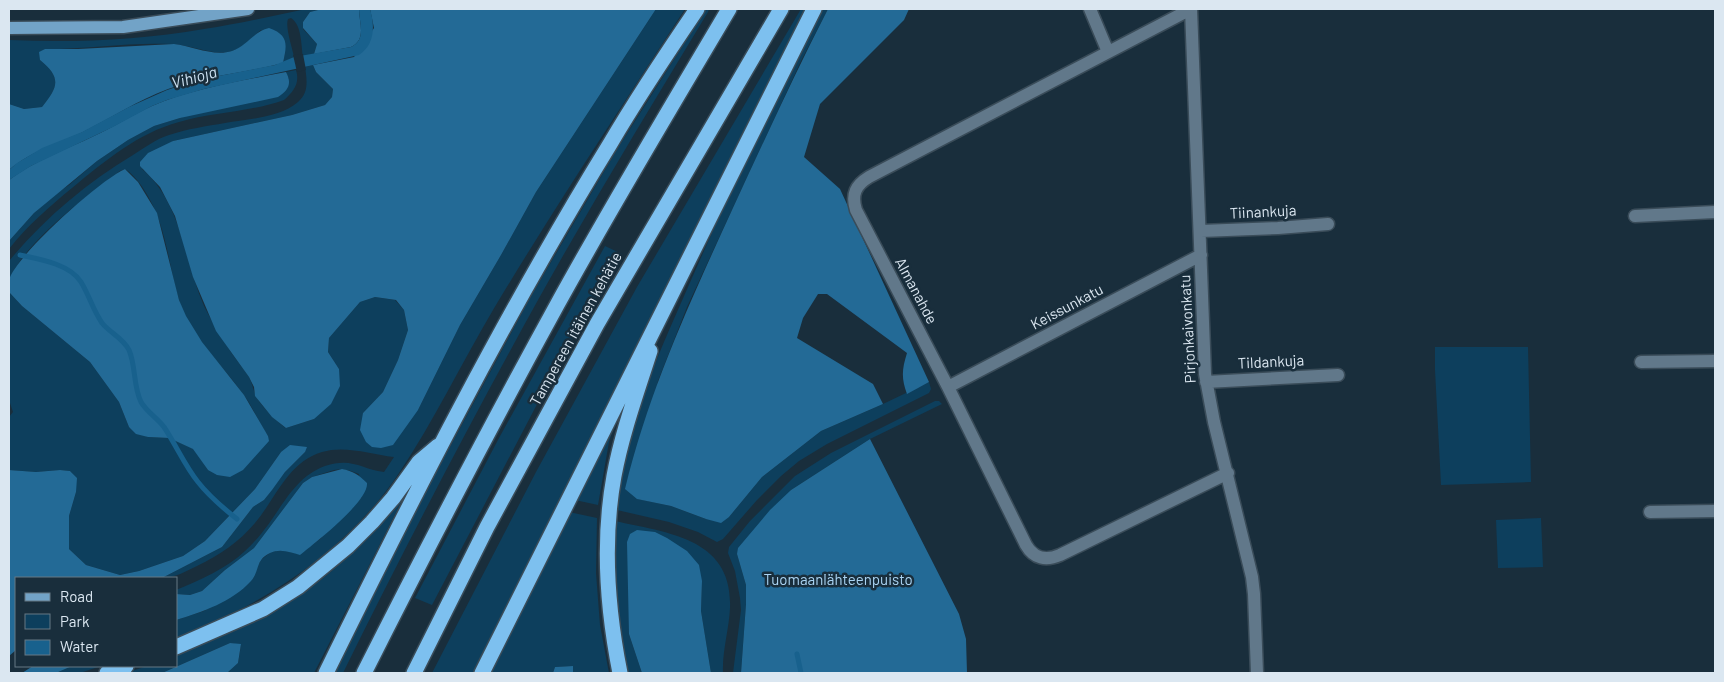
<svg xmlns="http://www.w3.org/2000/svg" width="1724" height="682" font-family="Barlow,sans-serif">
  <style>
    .green { fill: #0d3f5d }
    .forest { fill: #236a96 }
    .water { fill: #18618d }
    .pier { fill: #192e3c }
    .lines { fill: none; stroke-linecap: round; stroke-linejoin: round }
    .stream { stroke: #18618d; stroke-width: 5 }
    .minor-casing { stroke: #3a4c59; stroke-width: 15 }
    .major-casing { stroke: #3a4c59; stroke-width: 15 }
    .highway-casing { stroke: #3a4c59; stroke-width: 18 }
    .minor { stroke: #61788a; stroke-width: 12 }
    .major { stroke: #72a3c7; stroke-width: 12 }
    .highway { stroke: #7dc0ef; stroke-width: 15 }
    .labels { text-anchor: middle; stroke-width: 5; stroke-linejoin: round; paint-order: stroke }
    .street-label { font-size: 15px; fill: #dbe7f1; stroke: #192e3c }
    .park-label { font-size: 15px; fill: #aad4f3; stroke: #192e3c }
    .water-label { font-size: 16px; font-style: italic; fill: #cde2f2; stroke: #192e3c }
  </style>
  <rect width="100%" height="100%" fill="#192e3c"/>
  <path class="green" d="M 306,9 L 322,9 L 310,12 L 303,22 L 303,29 L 317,44 L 314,54 L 303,57 C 301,45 302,25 291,18 L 288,19 C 285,27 292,47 294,57 L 283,63 L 285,53 L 261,30 C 251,38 242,49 229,52 C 210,55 191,45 172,44 C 130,42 88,49 45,49 L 40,60 C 62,78 58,87 42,107 L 24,109 L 9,104 L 9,40 C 74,43 140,40 204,29 C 238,24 272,16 306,9 Z
    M 656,9 L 685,9 C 620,109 554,208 493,310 C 461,364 434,421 399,473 C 346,552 264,604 176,639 L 176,620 L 204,611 L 254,577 L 257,566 L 262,559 L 271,552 L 281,550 L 300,554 L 320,539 L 362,497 L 359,474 L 351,471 L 342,469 L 334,470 L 312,477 L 303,483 L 254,548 L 225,570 L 202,591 L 190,595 L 176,594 L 176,590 C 200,580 226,569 245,551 C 254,543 261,534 268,525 C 284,503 297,476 325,466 C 352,457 361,469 384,472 L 394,457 C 371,454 344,445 322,452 C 288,462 276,498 255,523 C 239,542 220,555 197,566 C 186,571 175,578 162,578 L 222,547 L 253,507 L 264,500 L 285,472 L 305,452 L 281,452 L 255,489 L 205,541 L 183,556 L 139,571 L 120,575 L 86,565 L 69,549 L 69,516 L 76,492 L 76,478 L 70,471 L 60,470 L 36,472 L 9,470 L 9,417 L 13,412 L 9,400 L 9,292 L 22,306 L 90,362 L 119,402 L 129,427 L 148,437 L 169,438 L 194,449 L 208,470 L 268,436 C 259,423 253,407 243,394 C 222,364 190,336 179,300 C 167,260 167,224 143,188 C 138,181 132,173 125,169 L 120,171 C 87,196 24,242 9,281 L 9,261 C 44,219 86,183 133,155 C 144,148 156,139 169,135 C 187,129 207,126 225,123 C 248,119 279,118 298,102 C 309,93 307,80 305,67 L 313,65 L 316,72 L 333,89 L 332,97 L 325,105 L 292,115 L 173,141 L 142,169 C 182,203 184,260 204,306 C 212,322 223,340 233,355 C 238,362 244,369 249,377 C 252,383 253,388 255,394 C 258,403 278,423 286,428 L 314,419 L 339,369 L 328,352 L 329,338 L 360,302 L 375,297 L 395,300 L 404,310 L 408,330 L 398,360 L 383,392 L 363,413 L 418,410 L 460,325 L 501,255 L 536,192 Z
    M 706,9 L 709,9 L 708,12 C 650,108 592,203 538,300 C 470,423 405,547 343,673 L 334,673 L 429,486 L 530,298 L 616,151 Z
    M 801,9 L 806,9 L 474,673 L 432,673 L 536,472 L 637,287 Z
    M 818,9 L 828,9 L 801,61 L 687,307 L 658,381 L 638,499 L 671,506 L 706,519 L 729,517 L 762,477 L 821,431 L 883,404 L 929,382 L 931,389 L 929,393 L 827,444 L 799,461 L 781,476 L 757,500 L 723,539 L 717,542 L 698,532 L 669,522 L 617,510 C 622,432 657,358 688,287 C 729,193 773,101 818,9 Z
    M 296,70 C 300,83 294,91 284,100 C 251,112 213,112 179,122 C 138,133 105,161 72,188 C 50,206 27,226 9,249 L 9,241 L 34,213 L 51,197 L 69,185 L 97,161 L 128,140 L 154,126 L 180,118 L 289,79 L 286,72 Z
    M 605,246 L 622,254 L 557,366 L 432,605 L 415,598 L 499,438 Z
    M 1435,347 L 1528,347 L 1531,482 L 1441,485 L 1435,370 Z
    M 935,401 L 939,401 L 942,404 L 870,439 L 791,490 L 737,554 L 746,585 L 746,604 L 741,673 L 733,673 L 741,610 L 740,598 L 735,571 L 728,553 L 729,547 L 750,521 L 795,476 L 831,453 Z
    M 622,403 L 609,442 L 598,505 L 575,500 Z
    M 403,499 L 314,673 L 227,673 L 238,663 L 241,645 L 230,643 L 162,673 L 126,673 L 147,666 L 176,666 L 176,655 C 232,634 288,608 333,570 C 359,548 381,523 403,499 Z
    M 569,512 L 597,518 L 596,573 L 600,625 L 609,673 L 573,673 L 573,666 L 555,667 L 553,673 L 491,673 Z
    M 1541,518 L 1543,567 L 1498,568 L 1496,520 Z
    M 615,521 C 668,533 733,538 730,608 C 729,630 722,651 723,673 L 711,673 L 701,611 L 702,581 L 629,634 L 642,673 L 628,673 C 615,624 612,572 615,521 Z
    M 72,666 L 101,666 L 80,673 L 56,673 Z"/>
  <path class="forest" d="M 322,9 L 359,9 C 359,23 367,39 351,47 L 314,54 L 317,44 L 303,28 L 303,22 L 310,12 Z
    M 370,9 L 656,9 L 536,192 L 501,255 L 460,325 L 418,410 L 393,445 L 381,448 L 372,447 L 366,442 L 360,430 L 363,413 L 383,392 L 398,360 L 408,330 L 404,310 L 396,300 L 375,297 L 360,302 L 329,338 L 328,352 L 339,369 L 340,386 L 331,404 L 314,419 L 286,428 L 272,417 L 255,396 L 254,387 L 249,377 L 216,331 L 193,277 L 175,216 L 160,187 L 140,166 L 140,162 L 148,153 L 173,141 L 292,115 L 325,105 L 332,97 L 333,89 L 316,72 L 313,65 L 354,57 L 374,28 Z
    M 828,9 L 909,9 L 904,20 L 820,104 L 804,157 L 840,189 L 929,382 L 907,394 C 901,378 902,369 907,353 L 827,294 L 818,294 L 803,318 L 797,338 L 873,384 L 883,404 L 821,431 L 762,477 L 729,517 L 721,523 L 706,519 L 671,506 L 637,499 L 625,489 C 649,390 690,302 732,210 C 763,143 794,75 828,9 Z
    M 269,28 C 289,35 287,45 283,63 C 245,73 205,76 168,89 C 138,100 111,118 83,132 C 57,144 31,151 9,170 L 9,104 L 24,109 L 42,107 C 58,87 62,78 40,60 L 39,52 L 45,49 L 78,49 L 174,44 C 192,46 214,57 232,51 C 247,46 254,31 269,28 Z
    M 286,72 C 292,83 289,90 278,97 L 180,118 L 154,126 L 128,140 L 97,161 L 34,213 L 9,241 L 9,180 C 34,161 65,150 94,136 C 114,127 132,115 152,106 C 194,88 241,81 286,72 Z
    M 125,169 L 138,182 L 157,213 L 179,300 L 186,316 L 202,342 L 244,395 L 268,436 L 269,441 L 243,470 L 230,477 L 217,475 L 208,470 L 193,449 L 169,438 L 148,437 L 136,434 L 129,427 L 119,402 L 90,362 L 22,306 L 9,292 C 9,288 8,284 9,280 C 16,255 100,180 125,169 Z
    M 870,439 L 959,614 L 966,639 L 967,673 L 741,673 L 746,604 L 746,585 L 737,554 L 738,548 L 770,510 L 791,490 Z
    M 290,445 L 307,447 L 305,452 L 285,472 L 272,490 L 264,500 L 253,507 L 222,547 L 162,578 L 16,578 L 16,650 L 9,656 L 9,470 L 36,472 L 60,470 L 70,471 L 77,478 L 76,492 L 69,516 L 69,549 L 86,565 L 120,575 L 139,571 L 183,556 L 205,541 L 255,489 L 281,452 Z
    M 342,469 C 353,471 359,475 367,483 C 369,501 315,543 300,555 C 290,552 280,548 270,553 C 255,560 260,571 251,581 C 232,602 202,612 176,620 L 176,594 L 190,595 L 202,591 L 225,570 L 254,548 L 303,483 L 312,477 Z
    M 637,530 L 655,532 L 667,538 L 687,551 L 699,565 L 702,581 L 701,611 L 711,673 L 642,673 L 629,634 L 627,542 L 630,534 Z
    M 230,643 L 241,644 L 238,663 L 227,673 L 162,673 Z
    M 33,666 L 72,666 L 56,673 L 22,673 Z
    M 573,666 L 573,673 L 553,673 L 555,667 Z"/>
  <path class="water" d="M 359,9 L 370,9 C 375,25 375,45 359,55 L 204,89 L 167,100 L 152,106 L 113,127 L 31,166 L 9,180 L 9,170 L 17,163 L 42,148 L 82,132 L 129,107 L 167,90 L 198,80 L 275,65 L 294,57 L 351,47 C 367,39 359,23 359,9 Z"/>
  <path class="pier" d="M 303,54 L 306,70 L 297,72 L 293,55 Z"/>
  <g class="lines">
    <path class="stream" d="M 20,255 C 39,259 70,264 81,282 C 89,295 93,310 102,323 C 110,333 123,338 129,350 C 136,366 133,386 141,402 C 146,411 157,418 164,427 C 176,445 185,466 198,482 C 209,496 223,508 237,519
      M 797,654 L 801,673"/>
    <g class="minor-casing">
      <path id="minor" d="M 1090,9 L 1108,52
        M 1191,9 L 869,177 C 856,185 851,194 856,210 L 948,387 L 1026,545 C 1034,559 1046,561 1060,555 L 1228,473
        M 1191,9 L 1205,374 L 1214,422 L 1252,577 L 1254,594 L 1257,673
        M 1635,216 L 1715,212
        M 1201,231 L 1278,228 L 1328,224
        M 1641,362 L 1715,361
        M 1206,382 L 1338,375
        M 948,387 L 1201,255
        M 1650,512 L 1715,511"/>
    </g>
    <g class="major-casing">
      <path id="major" d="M 9,28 L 123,27 L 248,9"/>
    </g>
    <g class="highway-casing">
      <path id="highway" d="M 176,647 L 263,609 L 298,587 L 348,546 L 372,522 L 393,498 L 419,462 L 438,446
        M 107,673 L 126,666
        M 326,673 C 414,494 505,315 610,144 C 637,98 667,53 697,9
        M 364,673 C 426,550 490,427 557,305 C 612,205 671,107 729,9
        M 414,673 L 487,527 L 597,324 L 781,9
        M 482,673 L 814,9
        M 620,673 C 607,608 602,542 614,476 C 622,433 637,392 650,351"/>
    </g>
    <use href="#minor" class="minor"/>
    <use href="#major" class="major"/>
    <use href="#highway" class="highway"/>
  </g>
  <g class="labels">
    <g class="street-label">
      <text transform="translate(1263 212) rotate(-3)" y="5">Tiinankuja</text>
      <text transform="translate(916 291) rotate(62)" y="5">Almanahde</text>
      <text transform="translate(1067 307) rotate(-28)" y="5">Keissunkatu</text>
      <text transform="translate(576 329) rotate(-61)" y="5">Tampereen itäinen kehätie</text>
      <text transform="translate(1188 329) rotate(-93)" y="5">Pirjonkaivonkatu</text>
      <text transform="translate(1271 362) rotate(-3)" y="5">Tildankuja</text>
    </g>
    <g class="park-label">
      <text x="838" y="585">Tuomaanlähteenpuisto</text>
    </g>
    <g class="water-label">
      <text transform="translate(194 77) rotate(-15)" y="6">Vihioja</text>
    </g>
  </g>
  <rect width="1724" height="682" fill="none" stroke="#dbe7f1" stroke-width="20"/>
  <rect x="15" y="577" width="162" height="90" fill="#192e3c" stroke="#677884"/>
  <rect x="25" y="593" width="25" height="8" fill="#72a3c7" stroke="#677884"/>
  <text x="60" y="602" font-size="15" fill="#dbe7f1">Road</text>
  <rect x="25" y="614" width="25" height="15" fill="#0d3f5d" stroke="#677884"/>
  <text x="60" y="627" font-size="15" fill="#dbe7f1">Park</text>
  <rect x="25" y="640" width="25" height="15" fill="#18618d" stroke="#677884"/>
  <text x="60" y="652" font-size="15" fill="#dbe7f1">Water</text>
</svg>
